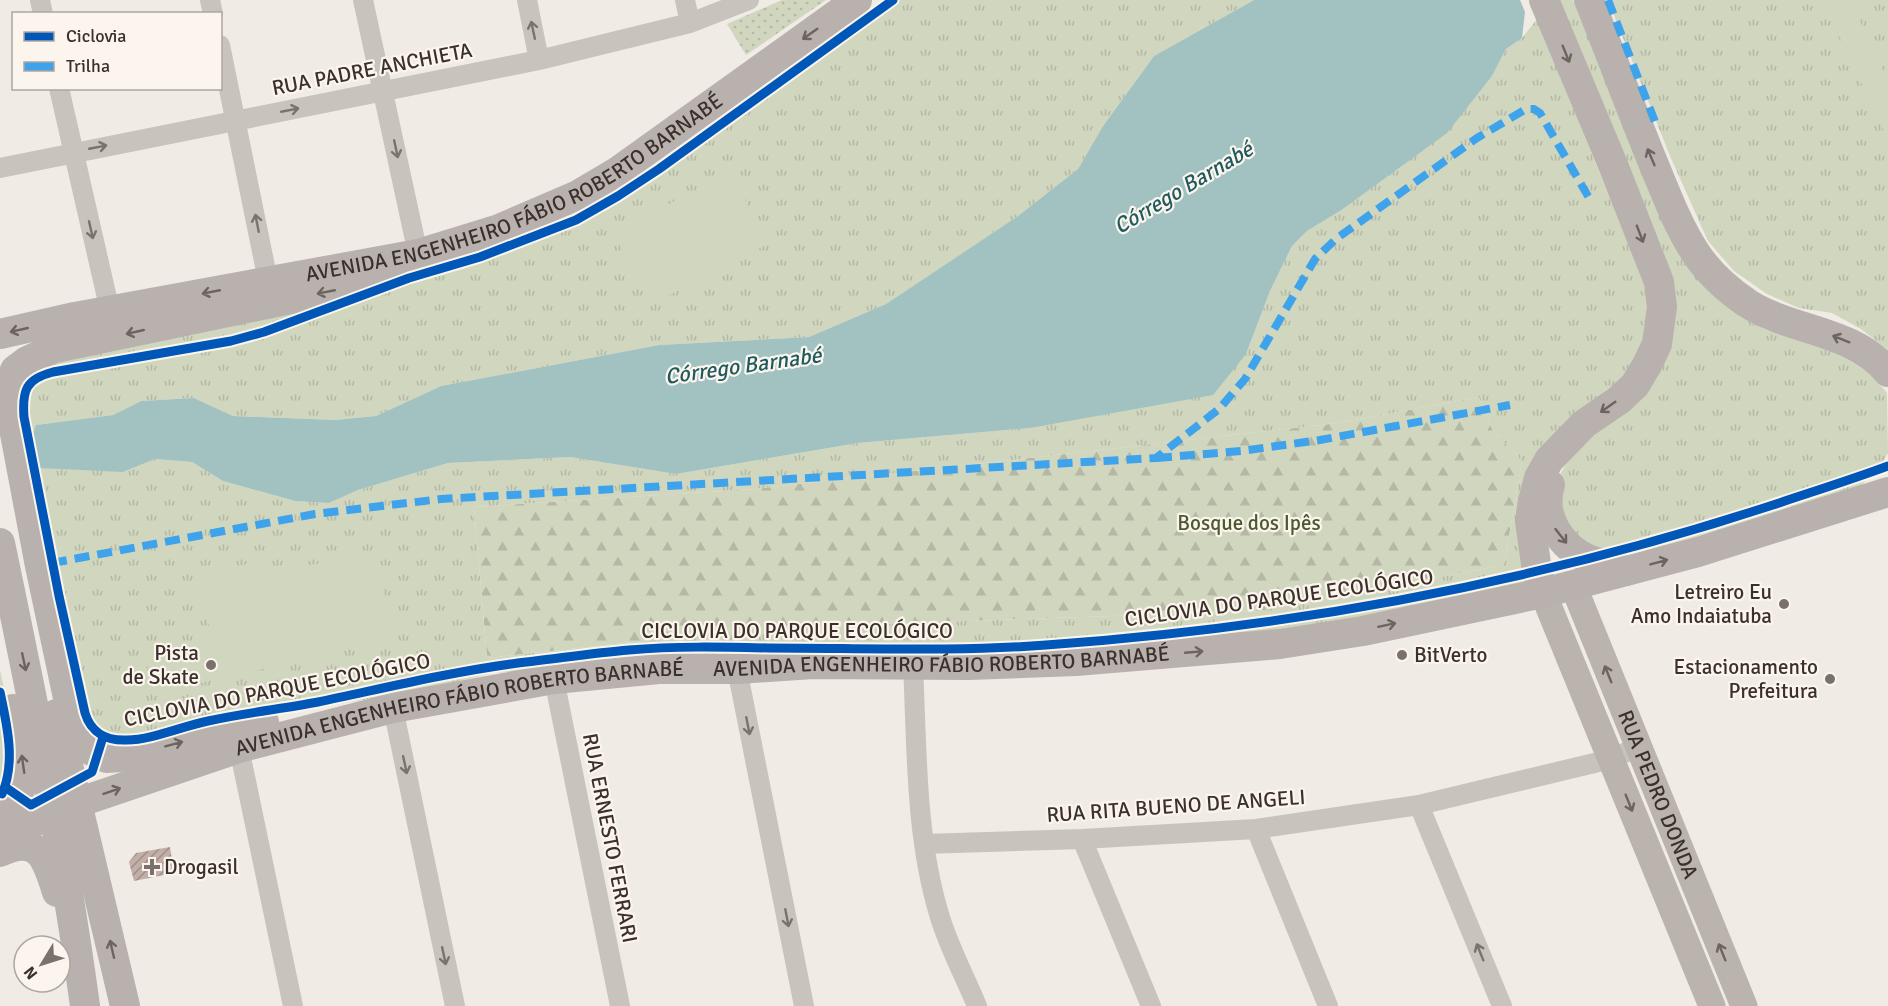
<svg xmlns="http://www.w3.org/2000/svg" width="1888" height="1006" font-family="Signika,sans-serif">
  <style>
    .grass { fill: url(#grass-dots) }
    .forest { fill: url(#forest-firs) }
    .park { fill: url(#park-tufts); fill-rule: evenodd }
    .pitch { fill: #d1d6bf }
    .water { fill: #a1c2c1 }
    .building { fill: url(#building-hatch) }
    .lines { fill: none; stroke-linecap: round; stroke-linejoin: round }
    .street { stroke: #c9c3be; stroke-width: 20 }
    .secondary { stroke: #bab3ae; stroke-width: 27 }
    .primary { stroke: #b8b1ad; stroke-width: 30 }
    .quiet { stroke: #3fa3eb; stroke-width: 8; stroke-dasharray: 15 8; stroke-linecap: butt }
    .cycleway-casing { stroke: #fbf5ee; stroke-width: 13 }
    .cycleway { stroke: #0057b8; stroke-width: 9 }
    .oneway { stroke: #7b726d }
    .oneway2 { stroke: #6d645f }
    .oneway3 { stroke: #6e645f }
    .poi-dot { fill: #7a716c; stroke: #fbf5ee; stroke-width: 2 }
    .labels { text-anchor: middle; stroke-width: 4.5; stroke-linejoin: round; paint-order: stroke }
    .street-label { font-size: 21px; fill: #3b302b; stroke: #fbf5ee }
    .park-label { font-size: 21px; fill: #4a5a2e; stroke: #fbf5ee }
    .poi-label { font-size: 21px; fill: #3b302b; stroke: #fbf5ee; text-anchor: end }
    .water-label { font-size: 22px; font-style: italic; fill: #1f5a5e; stroke: #fbf5ee }
  </style>
  <defs>
    <pattern id="grass-dots" width="8" height="8" patternUnits="userSpaceOnUse" patternTransform="scale(1.5)"><rect width="8" height="8" fill="#d1d6bf"/><path d="M2 2h.1M6 6h.1" fill="none" stroke="#b4b8a4" stroke-width="1.8" stroke-linecap="round"/></pattern>
    <pattern id="forest-firs" width="22" height="20" patternUnits="userSpaceOnUse" patternTransform="scale(1.5)"><rect width="22" height="20" fill="#d1d6bf"/><path d="M5 1l3.5 6h-7zM16 11l3.5 6h-7z" fill="#b4b8a4"/></pattern>
    <pattern id="park-tufts" width="24" height="20" patternUnits="userSpaceOnUse" patternTransform="scale(1.5)"><rect width="24" height="20" fill="#d1d6bf"/><path d="M3 7l-1-3M5 7V3M7 7l1-3M15 17l-1-3M17 17v-4M19 17l1-3" fill="none" stroke="#b4b8a4"/></pattern>
    <pattern id="building-hatch" width="6" height="6" patternUnits="userSpaceOnUse" patternTransform="scale(1.5)"><rect width="6" height="6" fill="#c3afa7"/><path d="M-1 1l2-2M0 6l6-6M5 7l2-2" fill="none" stroke="#a08f88"/></pattern>
  </defs>
  <rect width="100%" height="100%" fill="#f0ebe5"/>
  <path class="grass" d="M 782,0 L 826,0 L 746,55 L 727,24 Z"/>
  <path class="forest" d="M 1479,397 L 1493,431 L 1522,461 L 1504,565 L 1259,611 L 760,628 L 487,658 L 474,507 L 754,489 L 1338,423 Z"/>
  <path class="park" d="M 884,0 L 1254,0 L 1154,56 L 1103,126 L 1078,169 L 1018,216 L 886,304 L 809,337 L 659,345 L 441,386 L 376,416 L 335,420 L 233,416 L 194,398 L 141,401 L 113,415 L 36,425 L 123,472 L 155,459 L 192,462 L 223,481 L 295,501 L 329,503 L 358,490 L 448,463 L 570,457 L 676,474 L 858,443 L 1030,428 L 1246,354 L 1270,291 L 1292,246 L 1307,231 L 1340,211 L 1473,99 L 1492,76 L 1506,49 L 1522,38 L 1537,19 L 1647,289 L 1648,327 L 1636,360 L 1618,383 L 1559,434 L 1529,585 L 1302,629 L 1167,645 L 730,657 L 494,673 L 410,692 L 258,718 L 115,746 L 92,738 L 18,417 L 22,380 L 43,364 L 405,271 L 460,262 L 505,242 L 567,220 L 623,189 ZM 1479,397 L 1493,431 L 1522,461 L 1504,565 L 1259,611 L 760,628 L 487,658 L 474,507 L 754,489 L 1338,423 Z
    M 1556,0 L 1573,0 L 1665,225 L 1735,310 L 1764,329 L 1797,339 L 1827,346 L 1861,363 L 1887,393 L 1888,453 L 1878,470 L 1857,489 L 1651,550 L 1600,552 L 1579,543 L 1557,517 L 1559,476 L 1571,456 L 1672,332 Z
    M 1608,0 L 1888,0 L 1888,350 L 1861,329 L 1832,313 L 1799,308 L 1767,294 L 1734,271 L 1708,241 L 1670,156 Z
    M 0,670 L 15,742 L 12,774 L 0,805 Z"/>
  <path class="pitch" d="M 1850,0 L 1888,81 L 1888,140 L 1827,11 Z
    M 731,172 L 768,244 L 650,305 L 613,233 Z
    M 375,553 L 395,639 L 152,694 L 145,653 L 213,641 L 196,576 L 251,563 L 268,573 Z"/>
  <path class="water" d="M 1254,0 L 1520,0 L 1525,12 L 1522,38 L 1506,49 L 1492,76 L 1447,133 L 1340,211 L 1307,231 L 1292,246 L 1270,291 L 1246,354 L 1213,395 L 1030,428 L 858,443 L 676,474 L 570,457 L 448,463 L 358,490 L 329,503 L 295,501 L 223,481 L 192,462 L 155,459 L 123,472 L 39,468 L 32,437 L 36,425 L 113,415 L 141,401 L 194,398 L 233,416 L 335,420 L 376,416 L 441,386 L 659,345 L 809,337 L 886,304 L 1018,216 L 1078,169 L 1103,126 L 1154,56 Z"/>
  <path class="building" d="M 170,847 L 174,873 L 134,881 L 129,862 L 136,853 Z"/>
  <g class="lines">
    <path class="street" d="M 40,0 L 43,14
      M 210,0 L 213,14
      M 363,0 L 418,254
      M 527,0 L 539,60
      M 685,0 L 690,23
      M 220,45 L 268,281
      M 59,88 L 110,311
      M 0,168 L 539,60 L 690,23 L 749,0
      M 913,665 C 917,747 915,834 939,914 C 947,943 965,977 977,1006
      M 737,669 L 804,1006
      M 554,679 L 620,1006
      M 393,708 L 455,1006
      M 239,748 L 293,1006
      M 1419,805 L 1502,1006
      M 1256,829 L 1328,1006
      M 1082,839 L 1151,1006
      M 924,844 L 1082,839 L 1256,829 L 1419,805 L 1611,759 L 1638,747"/>
    <g class="secondary">
      <path id="s1" d="M 1573,585 L 1744,1006"/>
      <path d="M 1543,593 L 1712,1006"/>
    </g>
    <g class="primary">
      <path d="M 1589,0 C 1611,55 1632,111 1654,165 C 1666,194 1678,226 1695,252 C 1708,272 1728,290 1747,303 C 1792,332 1852,329 1888,372"/>
      <path id="s2" d="M 0,334 L 75,317 L 418,254 L 499,229 L 578,195 L 617,172 L 857,0"/>
      <path d="M 1550,485 C 1540,516 1561,548 1590,560 C 1602,564 1614,567 1626,571"/>
      <path d="M 0,543 C 32,697 64,850 85,1006"/>
      <path d="M 1543,593 L 1537,571 L 1530,521 L 1533,501 L 1539,478 L 1549,460 L 1584,424 L 1619,400 L 1635,385 L 1647,365 L 1657,344 L 1662,307 L 1659,282 L 1613,165 L 1544,0"/>
      <path d="M 56,714 L 125,1006"/>
      <path d="M 264,722 L 218,731 L 121,757 L 107,758 L 97,754 L 88,749 L 78,738 L 68,698 L 40,566 L 10,407 L 11,382 L 15,370 L 27,361 L 55,348 L 339,289 C 368,282 393,270 418,254"/>
      <path d="M 0,813 C 38,793 20,742 13,709"/>
      <path id="s3" d="M 0,837 L 77,803 L 239,748 L 393,708 L 554,679 L 659,669 L 737,669 L 813,664 L 969,665 L 1076,661 L 1280,644 L 1363,631 L 1543,593 L 1698,552 L 1888,492"/>
      <path d="M 0,852 C 40,833 47,860 57,892"/>
    </g>
    <path class="quiet" d="M 1608,0 L 1657,127
      M 1157,458 L 1241,451 L 1320,440 L 1510,405
      M 52,563 L 315,514 L 441,499 L 1156,458 L 1219,409 L 1245,379 L 1315,259 L 1336,239 L 1477,138 L 1526,109 L 1534,109 L 1540,113 L 1592,203"/>
    <g class="cycleway-casing">
      <path id="cycleway" d="M 893,0 L 659,169 L 618,196 L 576,220 L 480,257 L 409,278 L 264,332 L 231,341 L 53,372 C 26,379 22,390 24,417 L 59,596 L 85,713 C 91,733 107,741 127,740 C 151,740 183,726 208,721 C 244,713 281,709 318,702 C 385,688 450,672 518,663 C 555,659 592,653 629,650 C 675,646 722,647 768,648 C 861,648 954,652 1046,645 C 1297,627 1544,581 1782,502 C 1818,490 1853,479 1888,466
        M 0,692 C 7,725 16,762 2,794
        M 5,787 L 31,805 L 92,772 L 103,737"/>
    </g>
    <use href="#cycleway" class="cycleway"/>
  </g>
  <defs><path id="oneway-shaft" d="M-6 0H5M1.5-3L5.5 0L1.5 3" fill="none" stroke-width="1.6" stroke-linecap="round" stroke-linejoin="round" transform="scale(1.5)"/></defs>
  <g class="oneway">
    <use href="#oneway-shaft" transform="translate(533 30) rotate(-102)"/>
    <use href="#oneway-shaft" transform="translate(290 110) rotate(-11)"/>
    <use href="#oneway-shaft" transform="translate(98 147) rotate(-11)"/>
    <use href="#oneway-shaft" transform="translate(396 149) rotate(78)"/>
    <use href="#oneway-shaft" transform="translate(257 223) rotate(-101)"/>
    <use href="#oneway-shaft" transform="translate(91 230) rotate(77)"/>
    <use href="#oneway-shaft" transform="translate(748 726) rotate(79)"/>
    <use href="#oneway-shaft" transform="translate(405 765) rotate(78)"/>
    <use href="#oneway-shaft" transform="translate(787 918) rotate(79)"/>
    <use href="#oneway-shaft" transform="translate(1480 952) rotate(-112)"/>
    <use href="#oneway-shaft" transform="translate(444 956) rotate(78)"/>
  </g>
  <g class="oneway2">
    <use href="#oneway-shaft" transform="translate(810 34) rotate(145)"/>
    <use href="#oneway-shaft" transform="translate(1566 54) rotate(68)"/>
    <use href="#oneway-shaft" transform="translate(1651 157) rotate(-113)"/>
    <use href="#oneway-shaft" transform="translate(1640 234) rotate(69)"/>
    <use href="#oneway-shaft" transform="translate(211 292) rotate(169)"/>
    <use href="#oneway-shaft" transform="translate(326 292) rotate(169)"/>
    <use href="#oneway-shaft" transform="translate(19 330) rotate(167)"/>
    <use href="#oneway-shaft" transform="translate(135 332) rotate(167)"/>
    <use href="#oneway-shaft" transform="translate(1841 339) rotate(-158)"/>
    <use href="#oneway-shaft" transform="translate(1608 407) rotate(145)"/>
    <use href="#oneway-shaft" transform="translate(1561 536) rotate(52)"/>
    <use href="#oneway-shaft" transform="translate(1659 562) rotate(-15)"/>
    <use href="#oneway-shaft" transform="translate(1387 625) rotate(-12)"/>
    <use href="#oneway-shaft" transform="translate(1194 652) rotate(-5)"/>
    <use href="#oneway-shaft" transform="translate(24 662) rotate(78)"/>
    <use href="#oneway-shaft" transform="translate(174 744) rotate(-15)"/>
    <use href="#oneway-shaft" transform="translate(23 764) rotate(-98)"/>
    <use href="#oneway-shaft" transform="translate(112 791) rotate(-19)"/>
    <use href="#oneway-shaft" transform="translate(112 949) rotate(-103)"/>
  </g>
  <g class="oneway3">
    <use href="#oneway-shaft" transform="translate(1608 674) rotate(-112)"/>
    <use href="#oneway-shaft" transform="translate(1629 803) rotate(68)"/>
    <use href="#oneway-shaft" transform="translate(1722 952) rotate(-112)"/>
  </g>
  <g class="poi-dot">
    <circle cx="1784" cy="604" r="6"/>
    <circle cx="1402" cy="655" r="6"/>
    <circle cx="211" cy="665" r="6"/>
    <circle cx="1830" cy="679" r="6"/>
    <path d="M149 858h6v6h6v6h-6v6h-6v-6h-6v-6h6z"/>
  </g>
  <g class="labels">
    <g class="street-label">
      <text transform="translate(372 69) rotate(-11)" y="7">RUA PADRE ANCHIETA</text>
      <text dy="7" stroke="none"><textPath href="#s2" startOffset="540">AVENIDA ENGENHEIRO FÁBIO ROBERTO BARNABÉ</textPath></text>
      <text transform="translate(1279 598) rotate(-8)" y="7">CICLOVIA DO PARQUE ECOLÓGICO</text>
      <text x="797" y="638">CICLOVIA DO PARQUE ECOLÓGICO</text>
      <text dy="7" stroke="none"><textPath href="#s3" startOffset="966">AVENIDA ENGENHEIRO FÁBIO ROBERTO BARNABÉ</textPath></text>
      <text transform="translate(277 690) rotate(-11)" y="7">CICLOVIA DO PARQUE ECOLÓGICO</text>
      <text dy="7" stroke="none"><textPath href="#s3" startOffset="480">AVENIDA ENGENHEIRO FÁBIO ROBERTO BARNABÉ</textPath></text>
      <text dy="7" stroke="none"><textPath href="#s1" startOffset="226">RUA PEDRO DONDA</textPath></text>
      <text transform="translate(1176 806) rotate(-4)" y="7">RUA RITA BUENO DE ANGELI</text>
      <text transform="translate(610 838) rotate(79)" y="7">RUA ERNESTO FERRARI</text>
    </g>
    <g class="park-label">
      <text x="1249" y="530">Bosque dos Ipês</text>
    </g>
    <g class="poi-label">
      <text x="1772" y="599">Letreiro Eu<tspan x="1772" dy="24">Amo Indaiatuba</tspan></text>
      <text x="199" y="660">Pista<tspan x="199" dy="24">de Skate</tspan></text>
      <text x="1414" y="662" text-anchor="start">BitVerto</text>
      <text x="1818" y="674">Estacionamento<tspan x="1818" dy="24">Prefeitura</tspan></text>
      <text x="164" y="874" text-anchor="start">Drogasil</text>
    </g>
    <g class="water-label">
      <text transform="translate(1183 187) rotate(-31)" y="8">Córrego Barnabé</text>
      <text transform="translate(743 365) rotate(-8)" y="8">Córrego Barnabé</text>
    </g>
  </g>
  <rect x="12" y="12" width="210" height="78" fill="#fbf5ee" stroke="#aea6a0" stroke-width="1.5"/>
  <rect x="24" y="32" width="30" height="9" fill="#0057b8" stroke="#aea6a0" stroke-width="1.5"/>
  <text x="66" y="42" font-size="18" fill="#3b302b">Ciclovia</text>
  <rect x="24" y="62" width="30" height="9" fill="#3fa3eb" stroke="#aea6a0" stroke-width="1.5"/>
  <text x="66" y="72" font-size="18" fill="#3b302b">Trilha</text>
  <g transform="translate(42 964) rotate(232)"><circle r="28" fill="#fbf5ee" stroke="#aea6a0" stroke-width="1.5"/>
  <path d="M0-4.5L10 22L0 15L-10 22Z" fill="#7a716c"/>
  <text y="-9" font-size="16" font-weight="bold" text-anchor="middle" fill="#3b302b">N</text>
  </g>
</svg>
